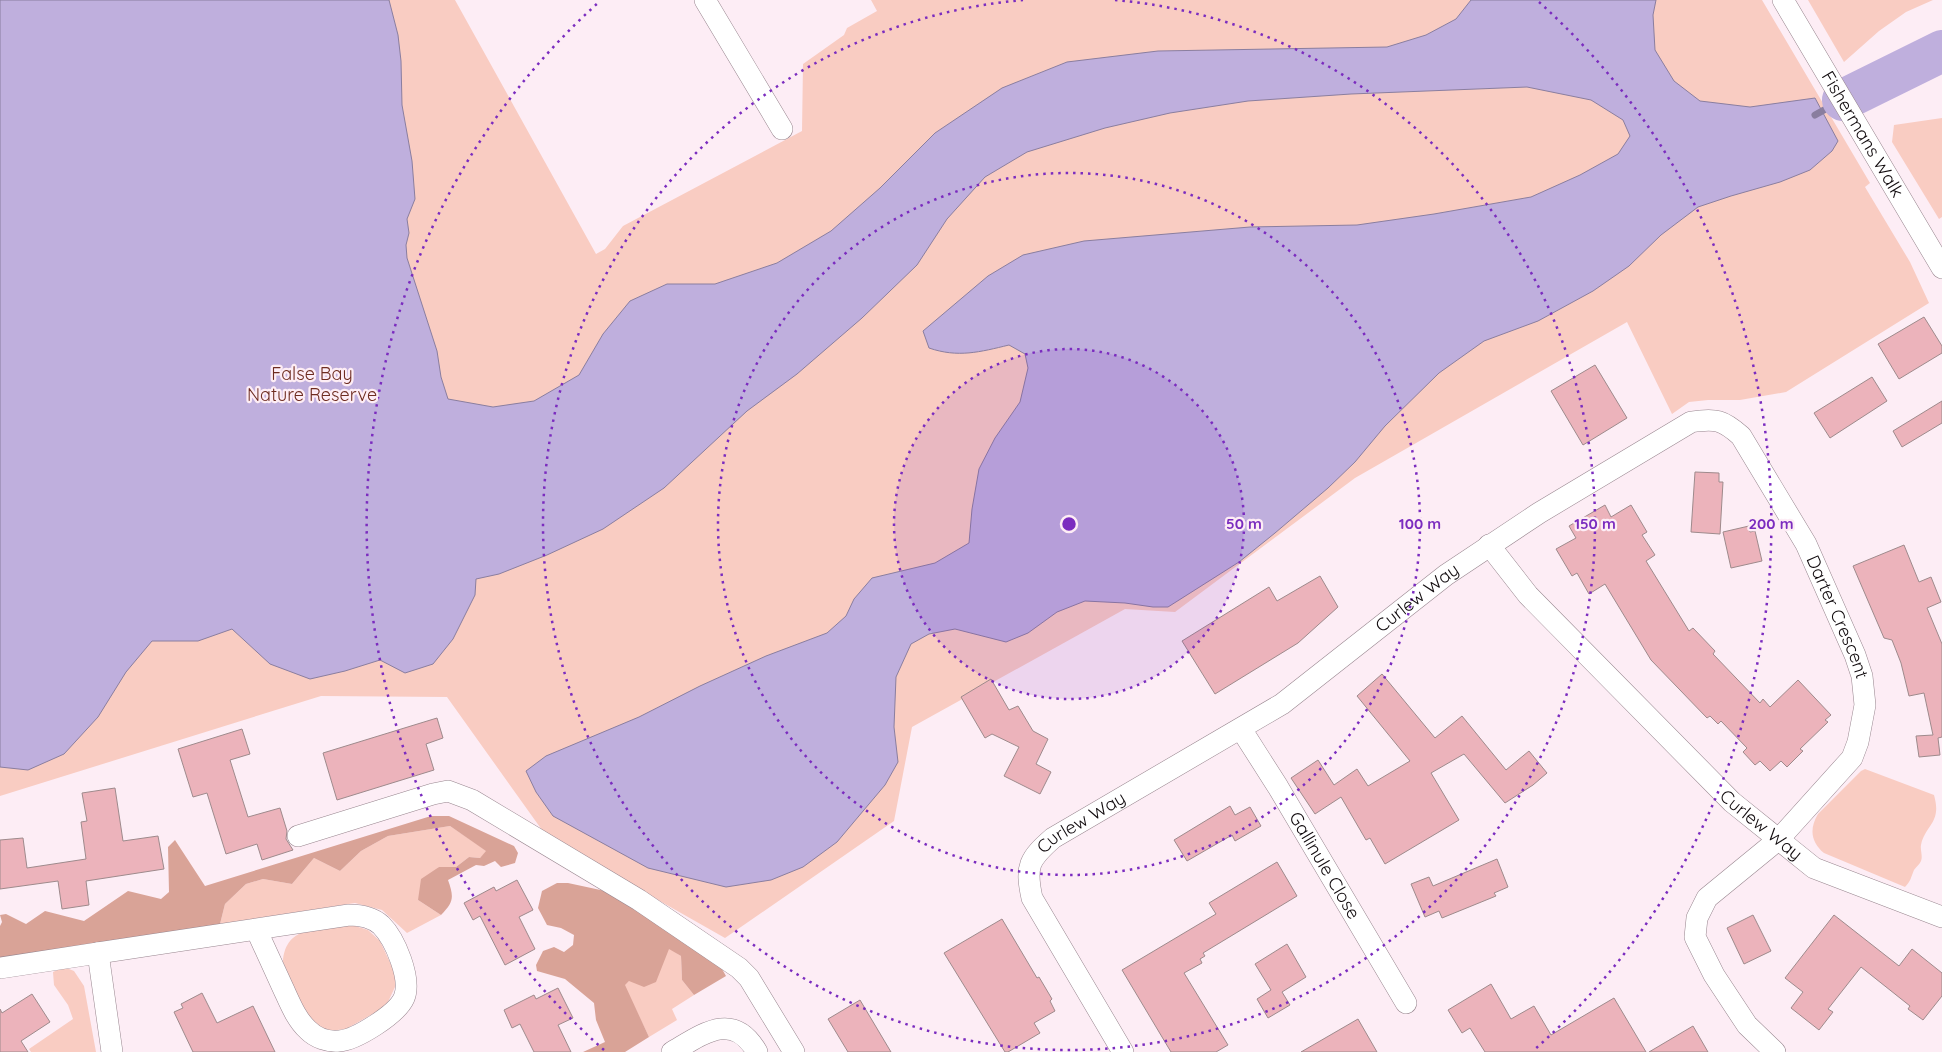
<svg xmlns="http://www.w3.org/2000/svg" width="1942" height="1052" font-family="Quicksand,sans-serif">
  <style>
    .green { fill: #f9ccc2 }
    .forest { fill: #d9a397 }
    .water { fill: #bfafdd; stroke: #8a7e9f }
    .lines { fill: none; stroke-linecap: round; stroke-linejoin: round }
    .stream { stroke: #8a7e9f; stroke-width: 7 }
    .river { stroke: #bfafdd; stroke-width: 42 }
    .building { fill: #ecb3bb; stroke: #9e8a8c }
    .street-casing { stroke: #98868f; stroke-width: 22 }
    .street { stroke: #fff; stroke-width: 21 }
    .ring { fill: none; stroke: #7b2cbf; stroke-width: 2.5; stroke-dasharray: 2.5 5 }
    .labels { text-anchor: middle; stroke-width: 4.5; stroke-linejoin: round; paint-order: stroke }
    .street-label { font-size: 18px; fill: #100a0d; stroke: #fdedf5 }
    .park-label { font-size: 18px; fill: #6e2c20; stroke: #fdedf5 }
    .centre { fill: #7b2cbf; stroke: #fdedf5; stroke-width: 2.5 }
    .ring-label { font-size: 15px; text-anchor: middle; font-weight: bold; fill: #7b2cbf; stroke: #fdedf5; stroke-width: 4.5; stroke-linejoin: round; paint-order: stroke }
  </style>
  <rect width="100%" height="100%" fill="#fdedf5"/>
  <path class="green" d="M 0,0 L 455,0 L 596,254 L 605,249 L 623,226 L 802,131 L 803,64 L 844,35 L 847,28 L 877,11 L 871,0 L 1762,0 L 1870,183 L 1865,187 L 1910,262 L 1929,303 L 1786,392 L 1740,400 L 1708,400 L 1689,402 L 1672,414 L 1627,322 L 1355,478 L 1175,612 L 1125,609 L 912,727 L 894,821 L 725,938 L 547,837 L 447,697 L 321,696 L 0,796 Z
    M 1808,0 L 1933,0 L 1906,12 L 1879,31 L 1844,62 Z
    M 1942,118 L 1942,217 L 1939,219 L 1892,142 L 1894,125 Z
    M 1865,769 L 1934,795 C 1942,823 1926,824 1921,845 C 1920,850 1923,856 1921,861 C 1920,864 1916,867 1914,870 C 1911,877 1911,881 1905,887 L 1824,853 C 1811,842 1809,829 1818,814 L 1861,771 Z
    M 450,826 L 487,851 L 480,858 L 469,857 L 456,867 L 439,867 L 418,900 L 441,915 L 407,933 L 382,910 L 355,903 L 220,924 L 225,904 L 246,884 L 263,879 L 292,884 L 314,858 L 340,871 L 361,851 L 388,836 Z
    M 352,925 L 368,930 L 380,941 L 394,971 L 396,979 L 395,987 L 388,1002 L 383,1008 L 346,1029 L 329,1031 L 308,1020 L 283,962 C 285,924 323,928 352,925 Z
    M 669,948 L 681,956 L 682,980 L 694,995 L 672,1009 L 677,1020 L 649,1037 L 624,985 Z
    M 64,967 L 74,971 L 84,986 L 96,1052 L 31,1052 L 29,1049 L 73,1019 L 68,1005 L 54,985 L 53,972 Z"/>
  <path class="forest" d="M 431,816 L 449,816 L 514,846 L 518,853 L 515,863 L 501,867 L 495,861 L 484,866 L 476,865 L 448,880 C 454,897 454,902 441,915 L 418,900 L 421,879 L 439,867 L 456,867 L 469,857 L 480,858 L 486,851 L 450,826 L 388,836 L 361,851 L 340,871 L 314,858 L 292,884 L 263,879 L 246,884 L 225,904 L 220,924 L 0,958 L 0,926 L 2,922 L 0,915 L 6,914 L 26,924 L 45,911 L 84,921 L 128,891 L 161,899 L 169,892 L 168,847 L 175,840 L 205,886 Z
    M 557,883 L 568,883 L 619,894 L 714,955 L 726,976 L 694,995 L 682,980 L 681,956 L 669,949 L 656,982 L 644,987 L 629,981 L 625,985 L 649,1037 L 625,1052 L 583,1052 L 605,1042 L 596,1020 L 594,1003 L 565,979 L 537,971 L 536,965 L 543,951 L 554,947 L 564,952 L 573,945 L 574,935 L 561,928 L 547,925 L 538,908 L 542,891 Z"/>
  <path class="water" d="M 0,0 L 389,0 L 398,35 L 401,61 L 402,105 L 412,161 L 415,199 L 407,219 L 409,233 L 406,245 L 407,258 L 437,351 L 441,377 L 448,399 L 493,407 L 534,401 L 579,375 L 603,334 L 630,301 L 667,284 L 715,284 L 777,263 L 831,231 L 880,188 L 935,133 L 1002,88 L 1067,62 L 1158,51 L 1387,47 L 1426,35 L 1456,19 L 1471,0 L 1656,0 L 1653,15 L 1655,50 L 1674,81 L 1700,101 L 1750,107 L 1815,98 L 1838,141 L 1832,151 L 1810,170 L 1780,182 L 1731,196 L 1698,207 L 1661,235 L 1629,266 L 1593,291 L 1538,321 L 1484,341 L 1439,373 L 1385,426 L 1355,462 L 1328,488 L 1275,533 L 1239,562 L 1168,607 L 1153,607 L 1125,603 L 1085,601 L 1057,612 L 1028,633 L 1006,642 L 955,629 L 929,634 L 911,644 L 896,677 L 894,727 L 898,762 L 885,785 L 837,842 L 803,867 L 771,880 L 726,887 L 648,868 L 553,816 L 536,792 L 526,771 L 546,756 L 639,717 L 700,686 L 766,656 L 827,633 L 846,616 L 854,599 L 872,578 L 935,563 L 969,543 L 972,509 L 979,469 L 995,438 L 1020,402 L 1028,368 L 1025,354 L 1009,345 C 980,352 958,358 929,348 L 923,331 L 988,276 L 1023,255 L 1084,241 L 1250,227 L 1357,225 L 1434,214 L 1531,197 L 1580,175 L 1618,154 L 1630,136 L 1623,120 L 1591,100 L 1527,87 L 1351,94 L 1248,101 L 1170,113 L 1105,128 L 1027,152 L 985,177 L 947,219 L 917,265 L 862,318 L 797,374 L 747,411 L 664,488 L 603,529 L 547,555 L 499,574 L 476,579 L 475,595 L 453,639 L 433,664 L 405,673 L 380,660 L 345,671 L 310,679 L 270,664 L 232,629 L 198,641 L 152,641 L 126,672 L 98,717 L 64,754 L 28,770 L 0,767 Z"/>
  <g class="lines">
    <path class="stream" d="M 1815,115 L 1840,101"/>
    <path class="river" d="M 1843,100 L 1942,51"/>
  </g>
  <path class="building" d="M 1924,317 L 1942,346 L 1942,353 L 1899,379 L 1878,344 Z
    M 1595,365 L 1627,418 L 1583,445 L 1551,391 Z
    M 1872,377 L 1887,401 L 1830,438 L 1814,413 Z
    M 1942,401 L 1942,423 L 1902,447 L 1893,431 Z
    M 1695,472 L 1719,473 L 1719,482 L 1723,482 L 1720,534 L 1691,532 Z
    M 1605,505 L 1611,517 L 1631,505 L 1647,532 L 1642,535 L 1655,555 L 1646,561 L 1689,631 L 1693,628 L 1715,651 L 1713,654 L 1760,703 L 1763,699 L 1770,707 L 1798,680 L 1831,715 L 1825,720 L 1828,722 L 1800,749 L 1803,751 L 1787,767 L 1781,761 L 1770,771 L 1760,761 L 1755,765 L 1743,752 L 1747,748 L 1721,721 L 1718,724 L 1710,716 L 1707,718 L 1651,660 L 1605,584 L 1589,594 L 1577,573 L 1572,576 L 1556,549 L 1576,538 L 1569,526 Z
    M 1749,526 L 1750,532 L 1755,531 L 1762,561 L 1731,568 L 1723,532 Z
    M 1904,545 L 1919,582 L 1931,577 L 1941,602 L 1927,608 L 1942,644 L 1942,737 L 1938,738 L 1940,755 L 1919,757 L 1916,736 L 1933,735 L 1924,693 L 1909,696 L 1901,663 L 1892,640 L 1884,638 L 1853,566 Z
    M 1320,576 L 1338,607 L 1298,643 L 1215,694 L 1182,641 L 1269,587 L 1277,601 Z
    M 1382,674 L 1435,738 L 1462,716 L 1506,770 L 1529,751 L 1547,773 L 1533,785 L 1505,803 L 1464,754 L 1431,773 L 1459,820 L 1385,864 L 1370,838 L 1366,840 L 1341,797 L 1315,814 L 1291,778 L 1318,760 L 1334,785 L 1357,769 L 1368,786 L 1410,761 L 1357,696 Z
    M 991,679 L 1009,710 L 1018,706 L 1033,731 L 1048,739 L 1036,764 L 1051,772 L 1040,794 L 1004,776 L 1019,747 L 992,734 L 985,738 L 961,697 Z
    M 437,718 L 443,738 L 426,744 L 434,770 L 337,800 L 323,753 Z
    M 242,729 L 250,754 L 230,760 L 248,817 L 280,808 L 287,831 L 286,839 L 293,850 L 262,860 L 257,844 L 226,854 L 207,793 L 193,797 L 178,749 Z
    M 115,788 L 123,841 L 158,836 L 164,869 L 86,881 L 89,905 L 62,909 L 58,881 L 0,889 L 0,840 L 23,838 L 27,868 L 86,859 L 81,822 L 87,821 L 82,793 Z
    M 1230,806 L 1235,815 L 1250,807 L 1261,826 L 1235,841 L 1232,835 L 1187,861 L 1174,840 Z
    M 1497,859 L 1508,887 L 1494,893 L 1496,896 L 1442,918 L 1439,911 L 1425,917 L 1411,884 L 1429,877 L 1433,886 Z
    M 1277,862 L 1297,896 L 1203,953 L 1205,956 L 1200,959 L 1202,963 L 1184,973 L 1228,1045 L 1216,1052 L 1171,1052 L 1122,970 L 1216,914 L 1209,903 Z
    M 517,880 L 533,910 L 519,917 L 535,949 L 505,965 L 480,916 L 473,920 L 464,903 L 494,887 L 496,891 Z
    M 1753,915 L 1771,951 L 1744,964 L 1727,928 Z
    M 1834,915 L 1899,966 L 1912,949 L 1942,973 L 1942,996 L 1923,1020 L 1908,1009 L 1910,1006 L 1861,967 L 1828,1009 L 1833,1012 L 1819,1030 L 1791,1008 L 1803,992 L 1785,978 Z
    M 1002,919 L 1037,978 L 1039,977 L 1052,999 L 1050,1001 L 1055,1011 L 1034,1023 L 1040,1033 L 1008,1052 L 1005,1052 L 944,953 Z
    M 1287,944 L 1306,977 L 1282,992 L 1290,1005 L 1268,1018 L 1257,999 L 1271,990 L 1255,964 Z
    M 1491,984 L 1511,1019 L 1534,1006 L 1551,1035 L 1614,998 L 1646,1052 L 1485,1052 L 1470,1028 L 1462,1033 L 1448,1010 Z
    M 558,988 L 573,1018 L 558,1025 L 571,1052 L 534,1052 L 520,1024 L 512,1028 L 504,1010 L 534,995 L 536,999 Z
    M 202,993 L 217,1023 L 253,1006 L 275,1052 L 193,1052 L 174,1012 L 183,1008 L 181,1004 Z
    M 32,994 L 50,1022 L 21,1041 L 28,1052 L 0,1052 L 0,1009 L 2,1013 Z
    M 860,1000 L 891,1052 L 848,1052 L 828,1019 Z
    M 1358,1019 L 1377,1052 L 1301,1052 Z
    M 1693,1026 L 1708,1052 L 1649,1052 Z"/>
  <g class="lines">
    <g class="street-casing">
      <g id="street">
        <path d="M 705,0 L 782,129"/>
        <path id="s1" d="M 1783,0 L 1942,268"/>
        <path id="s2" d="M 1489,545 L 1528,595 L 1732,802 L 1814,868 L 1942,917"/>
        <path id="s3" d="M 1241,729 L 1278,787 L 1406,1003"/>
        <path d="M 298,836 L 433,794 L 448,791 L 472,800 L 639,900 L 739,968 L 749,978 L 794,1052"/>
        <path d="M 0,968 L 98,953"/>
        <path d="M 112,1052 L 98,953 L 349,915 C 361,915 372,917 381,925 C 395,939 412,979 404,998 C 397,1014 356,1040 339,1041 C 328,1042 316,1038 308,1030 C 296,1019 290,1003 283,988 C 274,968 265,949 256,929"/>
        <path d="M 672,1052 C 703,1034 733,1010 757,1052"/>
        <path id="s4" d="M 1123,1052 L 1032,898 C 1025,866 1029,859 1053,838 L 1282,704 L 1446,575 L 1539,513 L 1691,422 C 1716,418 1723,420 1741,436 L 1806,544 L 1855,655 L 1862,676 L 1865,705 L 1858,742 L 1852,758 L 1779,839 L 1707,898 L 1697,918 L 1695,937 L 1714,975 L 1747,1025 L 1775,1052"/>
      </g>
    </g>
    <use href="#street" class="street"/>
  </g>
  <circle cx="1069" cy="524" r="175" fill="#7b2cbf" fill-opacity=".12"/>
  <g class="ring">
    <circle cx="1069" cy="524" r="175"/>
    <circle cx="1069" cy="524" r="351"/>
    <path d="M1115 0A526 526 0 1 1 1023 0"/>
    <path d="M604 1050A702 702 0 0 1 599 2M1539 2A702 702 0 0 1 1534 1050"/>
  </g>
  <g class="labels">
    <g class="street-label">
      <text dy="6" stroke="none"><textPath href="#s1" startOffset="156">Fishermans Walk</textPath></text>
      <text dy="6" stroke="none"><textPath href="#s4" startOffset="685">Curlew Way</textPath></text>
      <text dy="6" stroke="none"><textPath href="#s4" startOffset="1271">Darter Crescent</textPath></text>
      <text dy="6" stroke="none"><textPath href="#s4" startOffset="280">Curlew Way</textPath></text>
      <text dy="6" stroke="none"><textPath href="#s2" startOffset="391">Curlew Way</textPath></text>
      <text dy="6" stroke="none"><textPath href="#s3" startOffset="160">Gallinule Close</textPath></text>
    </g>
    <g class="park-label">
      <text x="312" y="380">False Bay<tspan x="312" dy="21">Nature Reserve</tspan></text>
    </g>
  </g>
  <circle cx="1069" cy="524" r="8" class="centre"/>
  <g class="ring-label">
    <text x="1244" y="529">50 m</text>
    <text x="1420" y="529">100 m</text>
    <text x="1595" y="529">150 m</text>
    <text x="1771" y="529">200 m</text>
  </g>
</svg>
